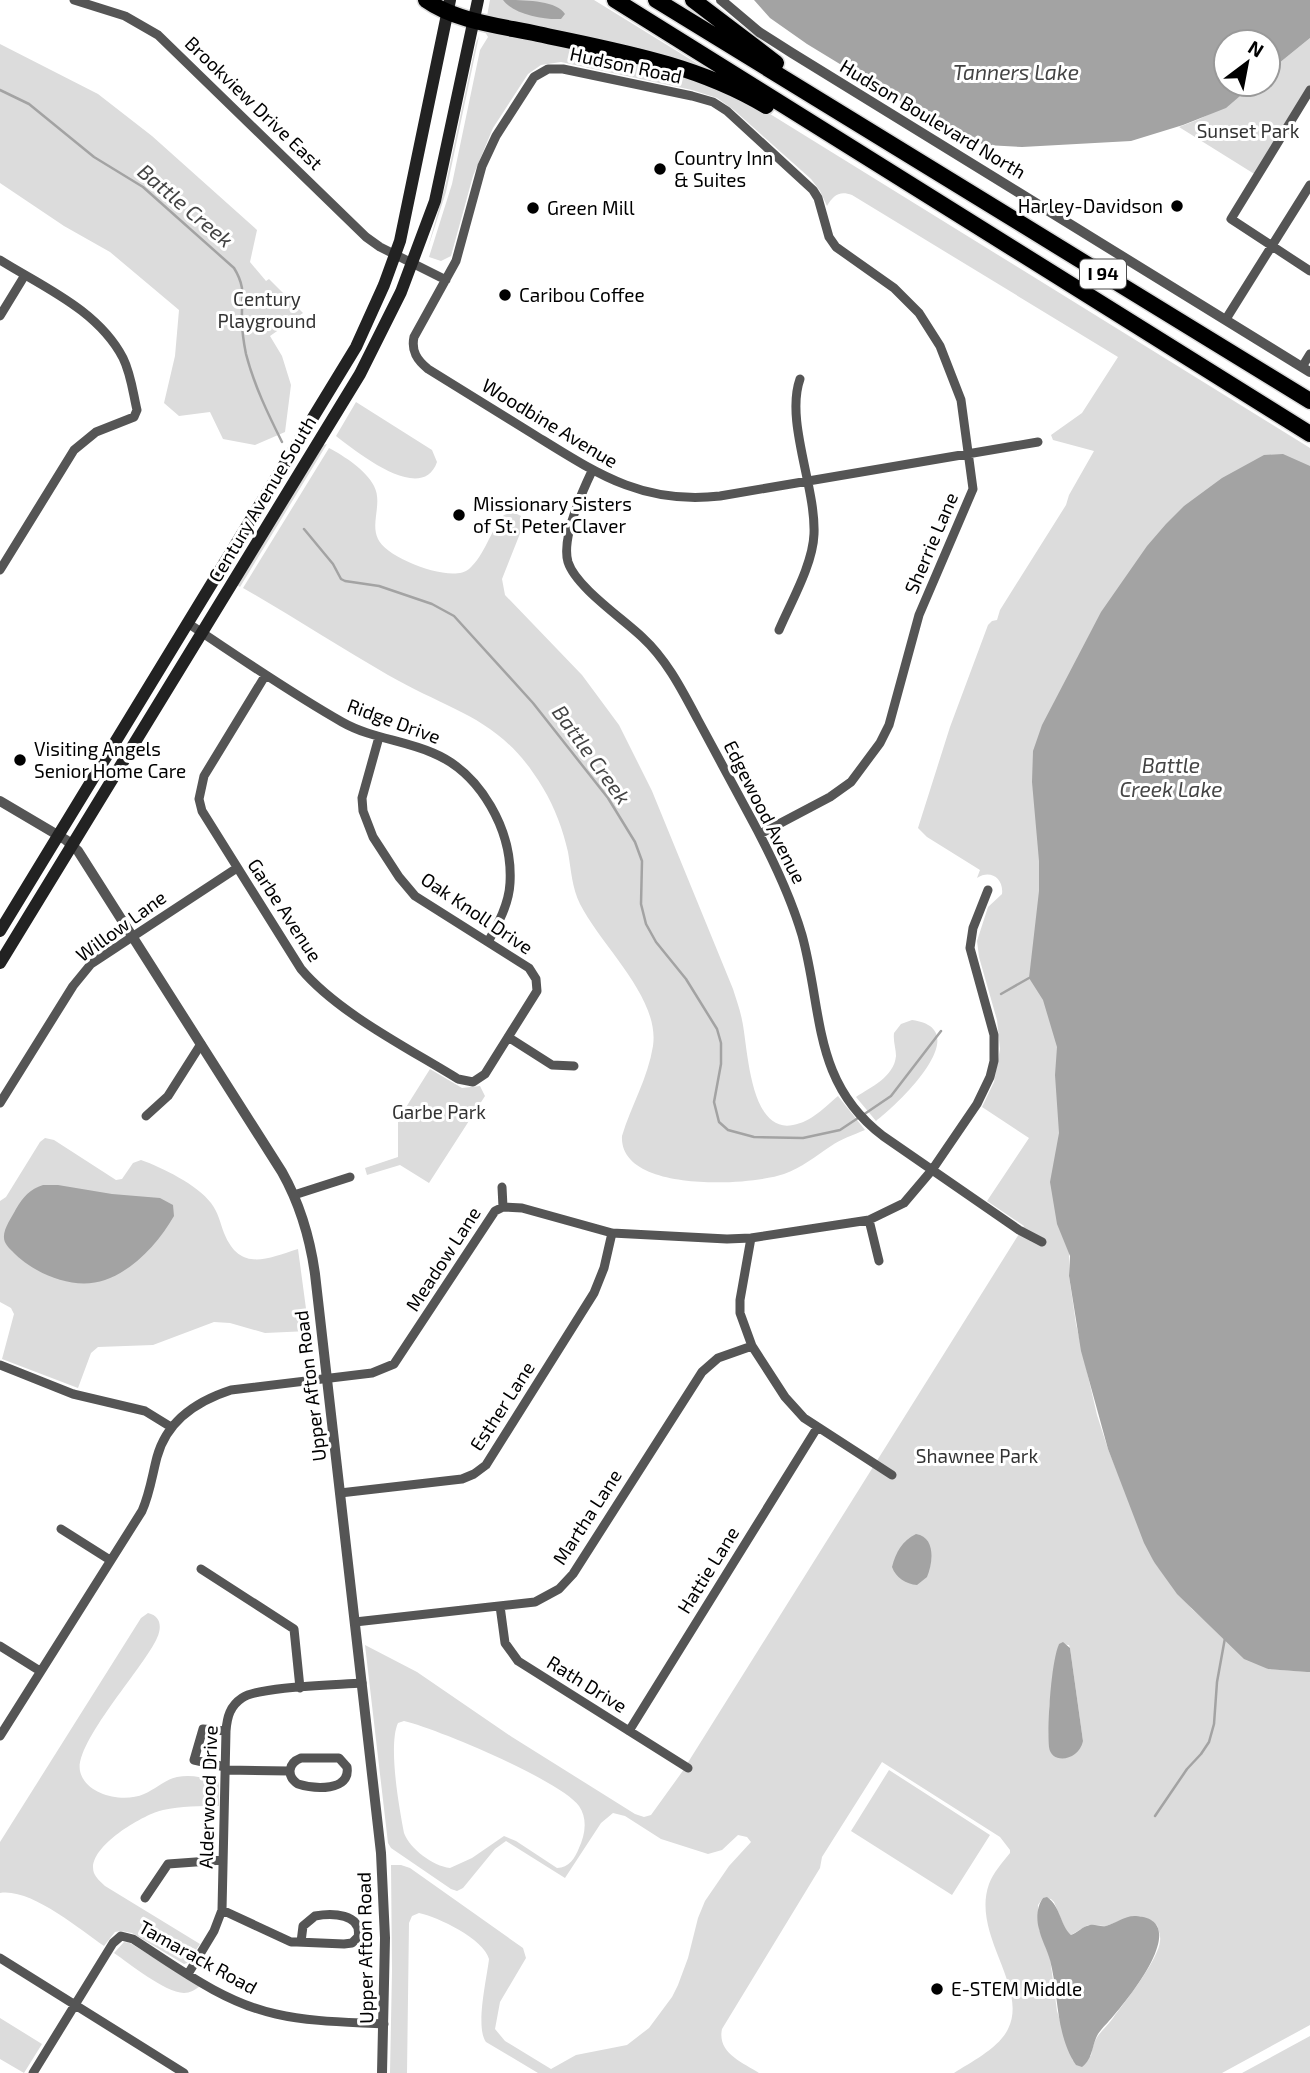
<svg xmlns="http://www.w3.org/2000/svg" width="1310" height="2073" font-family="'Exo 2',sans-serif">
  <style>
    .green { fill: #dcdcdc; fill-rule: evenodd }
    .water { fill: #a3a3a3 }
    .lines { fill: none; stroke-linecap: round; stroke-linejoin: round }
    .stream { stroke: #a3a3a3; stroke-width: 2.5 }
    .motorway-casing { stroke: #dbdbdb; stroke-width: 19 }
    .minor { stroke: #555; stroke-width: 9 }
    .tertiary { stroke: #555; stroke-width: 10 }
    .secondary { stroke: #222; stroke-width: 12 }
    .motorway { stroke: #000; stroke-width: 16 }
    .poi-dot { fill: #000; stroke: #fff; stroke-width: 2.5 }
    .labels { text-anchor: middle; stroke-width: 6; stroke-linejoin: round; paint-order: stroke }
    .shield { fill: #fff; stroke: #4c4c4c; stroke-width: 2 }
    .shield-label { font-size: 18px; font-weight: bold; fill: #000 }
    .street-label { font-size: 19px; fill: #000; stroke: #fff }
    .park-label { font-size: 19px; fill: #333; stroke: #fff }
    .poi-label { font-size: 19px; fill: #000; stroke: #fff; text-anchor: start }
    .water-label { font-size: 21px; font-style: italic; fill: #444; stroke: #fff }
  </style>
  <rect width="100%" height="100%" fill="#fff"/>
  <path class="green" d="M 490,0 L 594,0 L 719,77 L 487,16 Z
    M 489,30 L 646,62 L 754,104 L 1310,448 L 1310,857 L 1069,1253 L 1069,1276 L 1076,1324 L 1097,1415 L 1108,1449 L 1154,1562 L 1192,1609 L 1225,1638 L 1268,1669 L 1310,1672 L 1310,2025 L 1222,2073 L 954,2073 C 971,2062 999,2048 1008,2029 C 1029,1987 971,1935 989,1884 C 993,1873 1002,1863 1010,1853 L 1010,1850 L 1000,1837 L 882,1762 L 822,1857 L 820,1868 L 722,2029 C 717,2053 742,2062 759,2073 L 538,2073 L 486,2042 C 475,2027 487,1978 489,1959 C 484,1939 438,1917 419,1913 L 412,1916 L 409,1923 L 407,2073 L 390,2073 L 392,1971 L 391,1865 L 401,1865 L 410,1868 L 523,1948 L 526,1958 L 500,2002 L 495,2029 L 505,2041 L 551,2069 L 576,2055 L 627,2045 L 649,2028 L 672,1997 L 678,1985 L 688,1958 L 698,1918 L 705,1901 L 729,1866 L 751,1842 L 747,1837 L 738,1835 L 722,1850 L 708,1854 L 661,1839 L 625,1816 L 613,1813 L 601,1823 L 565,1878 L 506,1841 L 495,1849 L 463,1888 L 457,1891 L 451,1889 L 391,1848 L 388,1843 L 365,1645 L 417,1672 L 512,1737 L 635,1814 L 644,1817 L 651,1815 L 682,1772 L 1024,1226 L 987,1201 L 1029,1138 L 982,1107 L 994,1082 L 1000,1049 L 997,1020 L 979,957 L 977,941 L 988,907 L 1002,894 C 1004,878 990,869 977,878 L 980,870 L 927,837 L 918,828 L 950,727 L 988,625 L 992,621 L 997,620 L 1000,610 L 1066,505 L 1069,495 L 1094,451 L 1053,440 L 1051,435 L 1082,413 L 1118,357 L 852,195 C 839,190 833,196 827,206 L 820,191 L 811,179 L 735,111 L 717,98 L 692,90 L 561,62 L 541,65 L 528,74 L 493,128 L 473,176 L 451,256 L 441,261 L 429,257 L 452,184 L 480,50 L 488,37 L 485,32 ZM 1059,1644 L 1069,1645 L 1070,1648 L 1083,1741 L 1051,1752 L 1049,1707 ZM 404,1721 C 438,1729 561,1781 579,1806 C 588,1819 585,1835 579,1848 C 575,1858 569,1868 557,1868 L 516,1841 L 504,1836 L 472,1858 L 450,1868 C 433,1866 410,1849 404,1833 C 399,1807 388,1745 398,1723 ZM 1043,1898 L 1051,1899 L 1054,1902 L 1066,1931 L 1071,1935 L 1088,1925 L 1106,1926 L 1133,1916 L 1140,1916 L 1157,1925 C 1158,1929 1161,1936 1160,1941 C 1159,1958 1127,2000 1115,2015 C 1104,2032 1094,2033 1091,2056 L 1073,2061 L 1057,2011 L 1050,1958 L 1039,1929 L 1038,1905 Z
    M 479,36 L 446,192 L 427,251 L 446,183 L 476,43 Z
    M 1310,38 L 1310,90 L 1256,175 L 1179,127 C 1207,117 1232,104 1254,84 L 1268,84 L 1268,72 Z
    M 0,44 L 98,94 L 152,136 L 257,230 L 250,262 L 266,281 L 269,279 L 303,313 L 270,336 L 282,356 L 291,385 L 285,432 L 255,445 L 223,439 L 210,412 L 179,416 L 164,403 L 175,356 L 179,310 L 110,252 L 64,226 L 0,183 Z
    M 356,402 L 432,450 L 437,462 C 422,505 357,452 336,436 Z
    M 327,444 L 240,587 L 237,585 L 323,445 Z
    M 329,448 C 344,456 366,470 374,486 C 383,503 370,523 378,539 C 386,558 452,584 469,569 C 485,555 490,531 504,515 L 513,512 L 521,516 L 523,526 L 502,579 L 505,595 L 582,675 L 619,725 L 652,791 L 733,989 C 736,999 740,1009 742,1020 C 748,1046 749,1134 793,1125 C 811,1122 825,1107 838,1096 L 865,1130 C 853,1135 841,1139 831,1146 C 816,1156 801,1168 784,1174 C 749,1186 619,1193 622,1136 C 631,1106 648,1078 653,1046 C 660,998 602,947 580,904 C 572,888 571,869 568,852 C 563,830 555,808 543,788 C 501,717 454,713 388,675 C 339,647 292,616 243,588 Z
    M 912,1020 C 978,1029 897,1105 876,1121 L 856,1097 C 871,1087 894,1077 896,1056 C 896,1048 893,1042 894,1033 L 901,1024 Z
    M 430,1069 L 462,1088 L 480,1086 L 485,1096 L 429,1183 L 400,1165 L 367,1175 L 365,1168 L 398,1157 L 398,1120 Z
    M 45,1138 L 54,1140 L 116,1180 L 122,1179 L 133,1163 L 141,1160 C 161,1167 198,1185 211,1203 C 218,1212 220,1222 224,1233 C 240,1272 266,1259 298,1249 L 309,1331 L 265,1333 L 230,1323 L 214,1322 L 153,1345 L 98,1347 L 91,1353 L 78,1388 L 2,1359 L 14,1314 L 11,1308 L 0,1302 L 0,1201 L 6,1197 L 40,1142 Z
    M 148,1613 C 161,1616 162,1627 157,1638 C 145,1666 74,1743 80,1771 C 86,1796 124,1803 144,1794 C 156,1789 164,1780 177,1777 C 192,1774 205,1778 219,1782 L 219,1806 C 200,1806 181,1806 163,1810 C 144,1814 85,1848 94,1873 C 96,1878 101,1882 105,1886 L 200,1944 L 187,1963 L 184,1964 L 132,1933 L 121,1931 L 115,1932 L 104,1946 C 79,1929 31,1888 0,1893 L 0,1842 L 141,1618 Z
    M 889,1770 L 990,1835 L 952,1895 L 851,1831 Z
    M 124,1942 L 130,1943 L 200,1986 C 195,1990 190,1993 184,1993 C 164,1992 130,1964 114,1953 Z
    M 0,2018 L 42,2044 L 24,2073 L 0,2059 Z
    M 1310,2036 L 1310,2073 L 1242,2073 Z"/>
  <path class="water" d="M 503,0 C 522,0 557,0 565,14 L 561,19 C 544,20 513,14 503,0 Z
    M 754,0 L 1310,0 L 1310,38 L 1268,72 L 1268,42 L 1226,42 L 1226,84 L 1254,84 L 1226,108 L 1183,125 L 1131,141 L 1022,147 L 986,145 L 973,141 L 940,125 L 807,44 L 770,18 Z
    M 1283,454 L 1310,466 L 1310,1672 L 1307,1672 L 1268,1669 L 1244,1659 L 1177,1594 L 1154,1562 L 1144,1543 L 1108,1449 L 1081,1351 L 1069,1276 L 1070,1256 L 1057,1224 L 1050,1182 L 1059,1133 L 1055,1075 L 1057,1047 L 1043,1000 L 1029,978 L 1039,891 L 1039,861 L 1032,782 L 1033,751 L 1042,725 L 1101,612 L 1147,546 L 1166,524 L 1184,506 L 1222,478 L 1264,455 Z
    M 43,1185 L 58,1185 L 112,1194 L 160,1198 L 173,1205 L 174,1216 C 159,1242 134,1270 105,1280 C 74,1291 34,1274 12,1251 C 9,1248 4,1243 4,1238 C 3,1229 12,1217 16,1209 C 23,1197 30,1189 43,1185 Z
    M 916,1534 C 936,1537 933,1563 927,1577 L 917,1585 C 906,1584 896,1578 892,1567 C 896,1552 902,1541 916,1534 Z
    M 1063,1642 L 1070,1648 L 1083,1741 C 1079,1761 1051,1765 1049,1747 C 1047,1727 1051,1662 1059,1644 Z
    M 1047,1897 C 1061,1907 1060,1925 1071,1935 C 1077,1933 1083,1926 1090,1925 C 1095,1924 1100,1927 1106,1926 C 1116,1923 1126,1915 1136,1916 C 1198,1920 1118,2012 1101,2030 C 1091,2041 1095,2057 1082,2067 L 1076,2065 C 1055,2034 1059,1994 1050,1960 C 1047,1949 1041,1939 1039,1929 C 1036,1919 1037,1906 1043,1898 Z"/>
  <g class="lines">
    <path class="stream" d="M 0,90 L 29,104 L 94,157 L 143,187 L 234,268 C 247,289 241,299 242,321 C 242,332 244,344 246,354 C 254,385 268,414 282,442
      M 304,529 L 333,564 L 341,579 L 345,581 L 379,586 L 432,604 L 454,616 L 533,703 L 608,798 L 635,842 L 642,861 L 641,904 L 646,924 L 656,942 L 686,979 L 717,1029 L 721,1043 L 721,1064 L 714,1102 L 719,1122 L 728,1130 L 754,1137 L 803,1138 L 840,1130 L 858,1118
      M 1001,994 L 1029,978
      M 863,1115 L 891,1096 L 941,1031
      M 1155,1816 L 1187,1769 L 1201,1754 L 1209,1742 L 1214,1724 L 1217,1682 L 1225,1638"/>
    <g class="motorway-casing">
      <path id="motorway" d="M 426,0 C 457,22 502,26 538,34 C 617,51 696,64 766,106
        M 615,0 L 1310,434
        M 656,0 L 1310,401
        M 693,0 L 776,63"/>
    </g>
    <path class="minor" d="M 74,0 L 125,16 L 158,35 L 366,237 L 380,247 L 446,280
      M 1310,90 L 1231,219 L 1310,271
      M 0,260 C 43,287 98,310 123,358 C 131,374 133,393 137,410 L 134,417 L 96,432 L 74,450 L 0,570
      M 0,316 L 25,275
      M 1226,319 L 1310,185
      M 1302,367 L 1310,354
      M 592,471 C 582,492 561,538 568,562 C 576,587 622,618 642,637 C 667,660 682,690 698,720 C 714,750 730,779 746,809 C 768,849 789,891 802,935 C 823,1011 812,1082 883,1136 L 1019,1230 L 1042,1242
      M 189,624 C 239,657 289,692 342,722 C 370,738 403,740 433,753 C 481,773 513,831 510,883 C 509,904 498,924 488,942
      M 779,630 C 791,602 813,564 814,534 C 816,487 785,421 800,379
      M 265,676 L 204,776 L 199,799 L 202,811 L 301,969 C 338,1013 408,1048 458,1079 L 473,1082 L 485,1074 L 537,991 L 536,979 L 529,968 L 415,896 L 399,877 L 373,837 L 363,811 L 362,798 L 379,737
      M 760,834 L 830,797 L 851,782 L 880,743 L 889,725 L 919,615 L 973,489 L 961,400 L 940,346 L 919,313 L 894,288 L 836,247 L 829,237 L 818,198 L 813,190 L 727,111 L 713,102 L 692,96 L 563,69 L 548,69 L 534,77 L 496,136 L 482,166 L 456,261 L 414,337 C 411,351 417,360 428,369 C 463,391 498,412 533,434 C 596,473 642,505 720,496 L 1038,442
      M 508,1037 L 552,1065 L 574,1066
      M 0,1103 L 73,986 L 91,964 L 237,868
      M 146,1116 L 168,1096 L 201,1044
      M 502,1187 L 503,1207
      M 294,1195 L 350,1177
      M 869,1220 L 879,1261
      M 751,1238 L 740,1300 L 740,1313 L 752,1346 L 785,1397 L 804,1418 L 892,1475
      M 0,1365 L 73,1394 L 145,1411 L 171,1427
      M 340,1493 L 462,1479 L 474,1474 L 486,1465 L 594,1293 L 604,1268 L 612,1233
      M 61,1529 L 110,1560
      M 201,1569 L 294,1629 L 300,1688
      M 500,1606 L 505,1643 L 518,1661 L 688,1768
      M 355,1622 L 535,1602 L 559,1589 L 573,1574 L 702,1372 L 718,1358 L 752,1346
      M 0,1646 L 40,1671
      M 629,1731 L 817,1428
      M 0,1736 L 142,1511 C 150,1493 152,1476 157,1457 C 167,1420 197,1401 231,1390 L 372,1373 L 394,1364 L 495,1211 L 503,1207 L 522,1208 L 612,1233 L 727,1239 L 751,1238 L 869,1220 L 904,1203 L 932,1170 L 977,1104 L 990,1077 L 994,1061 L 994,1035 L 970,948 L 973,928 L 988,890
      M 301,1758 L 339,1758 L 347,1767 C 351,1792 314,1789 298,1784 C 286,1776 288,1763 301,1758 Z
      M 225,1767 L 194,1760 L 203,1729 L 226,1731
      M 225,1770 L 289,1771
      M 145,1898 L 168,1864 L 223,1860
      M 222,1910 L 291,1942 L 297,1942 L 344,1944 L 352,1943 L 358,1937 C 363,1913 331,1913 315,1916 L 303,1926 L 301,1942
      M 0,1958 L 184,2073
      M 188,1974 L 214,1931 L 222,1910 L 226,1731 C 227,1717 230,1706 242,1698 C 260,1686 337,1685 362,1683
      M 33,2073 L 113,1943 L 121,1936 L 133,1939 C 178,1968 224,2003 276,2014 C 311,2022 348,2022 384,2024"/>
    <path class="tertiary" d="M 721,0 L 759,32 L 792,53 L 1310,372
      M 0,801 L 66,840 L 78,851 L 282,1172 C 300,1204 310,1238 315,1274 L 381,1853 L 385,1938 L 382,2073"/>
    <path class="secondary" d="M 0,931 L 356,347 L 384,285 L 400,241 L 450,0
      M 0,963 L 360,374 L 401,292 L 435,201 L 478,0"/>
    <use href="#motorway" class="motorway"/>
  </g>
  <g class="poi-dot">
    <circle cx="660" cy="169" r="7"/>
    <circle cx="1177" cy="206" r="7"/>
    <circle cx="533" cy="208" r="7"/>
    <circle cx="505" cy="295" r="7"/>
    <circle cx="459" cy="515" r="7"/>
    <circle cx="20" cy="760" r="7"/>
    <circle cx="937" cy="1989" r="7"/>
  </g>
  <g class="labels">
    <rect class="shield" x="1080" y="259.5" width="46" height="29" rx="5"/>
    <g class="shield-label">
      <text x="1103" y="280">I 94</text>
    </g>
    <g class="street-label">
      <text transform="translate(626 65) rotate(12)" y="7">Hudson Road</text>
      <text transform="translate(254 103) rotate(44)" y="7">Brookview Drive East</text>
      <text transform="translate(933 119) rotate(31)" y="7">Hudson Boulevard North</text>
      <text transform="translate(550 423) rotate(31)" y="7">Woodbine Avenue</text>
      <text transform="translate(262 499) rotate(-59)" y="7">Century Avenue South</text>
      <text transform="translate(931 543) rotate(-67)" y="7">Sherrie Lane</text>
      <text transform="translate(394 721) rotate(20)" y="7">Ridge Drive</text>
      <text transform="translate(765 812) rotate(63)" y="7">Edgewood Avenue</text>
      <text transform="translate(285 910) rotate(57)" y="7">Garbe Avenue</text>
      <text transform="translate(477 913) rotate(34)" y="7">Oak Knoll Drive</text>
      <text transform="translate(121 926) rotate(-36)" y="7">Willow Lane</text>
      <text transform="translate(443 1259) rotate(-57)" y="7">Meadow Lane</text>
      <text transform="translate(310 1386) rotate(-97)" y="7">Upper Afton Road</text>
      <text transform="translate(502 1406) rotate(-57)" y="7">Esther Lane</text>
      <text transform="translate(587 1517) rotate(-57)" y="7">Martha Lane</text>
      <text transform="translate(708 1570) rotate(-58)" y="7">Hattie Lane</text>
      <text transform="translate(587 1684) rotate(32)" y="7">Rath Drive</text>
      <text transform="translate(208 1797) rotate(-88)" y="7">Alderwood Drive</text>
      <text transform="translate(365 1948) rotate(-91)" y="7">Upper Afton Road</text>
      <text transform="translate(198 1957) rotate(29)" y="7">Tamarack Road</text>
    </g>
    <g class="park-label">
      <text x="1248" y="138">Sunset Park</text>
      <text x="267" y="306">Century<tspan x="267" dy="22">Playground</tspan></text>
      <text x="439" y="1119">Garbe Park</text>
      <text x="977" y="1463">Shawnee Park</text>
    </g>
    <g class="poi-label">
      <text x="674" y="165">Country Inn<tspan x="674" dy="22">&amp; Suites</tspan></text>
      <text x="1163" y="213" text-anchor="end">Harley-Davidson</text>
      <text x="547" y="215">Green Mill</text>
      <text x="519" y="302">Caribou Coffee</text>
      <text x="473" y="511">Missionary Sisters<tspan x="473" dy="22">of St. Peter Claver</tspan></text>
      <text x="34" y="756">Visiting Angels<tspan x="34" dy="22">Senior Home Care</tspan></text>
      <text x="951" y="1996">E-STEM Middle</text>
    </g>
    <g class="water-label">
      <text x="1016" y="80">Tanners Lake</text>
      <text transform="translate(185 206) rotate(40)" y="7">Battle Creek</text>
      <text transform="translate(591 755) rotate(54)" y="7">Battle Creek</text>
      <text x="1171" y="773">Battle<tspan x="1171" dy="24">Creek Lake</tspan></text>
    </g>
  </g>
  <g transform="translate(1247 63) rotate(32)"><circle r="33" fill="#ffffff" stroke="#999999" stroke-width="2"/>
  <path d="M0-5L12 26L0 18L-12 26Z" fill="#000000"/>
  <text y="-10" font-size="19" font-weight="bold" text-anchor="middle" fill="#000000">N</text>
  </g>
</svg>
